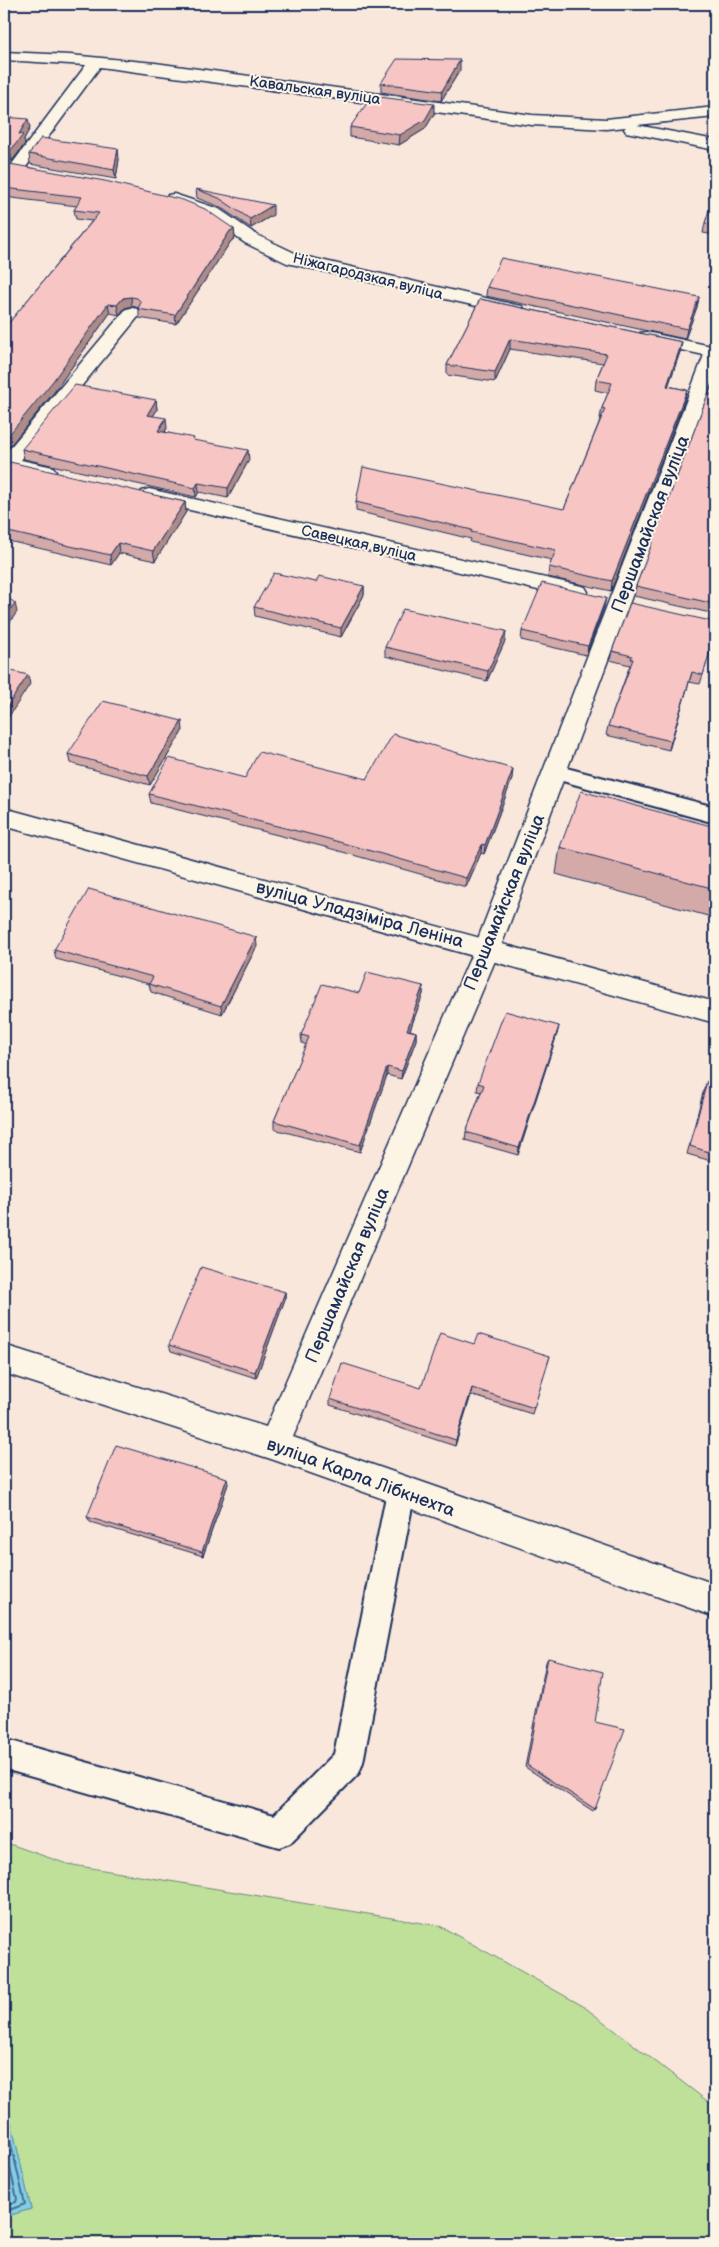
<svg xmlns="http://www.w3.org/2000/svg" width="719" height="2247" font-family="'Balsamiq Sans',sans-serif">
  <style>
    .green { fill: #bfe099; stroke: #6d887c }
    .water { fill: #84cee5; stroke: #5a8eaf }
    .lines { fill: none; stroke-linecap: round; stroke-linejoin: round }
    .shore { stroke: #456f94; stroke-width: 2 }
    .service-casing { stroke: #1b2f5e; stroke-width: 4 }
    .minor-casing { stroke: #1b2f5e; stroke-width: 3 }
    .secondary-casing { stroke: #1b2f5e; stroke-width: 3 }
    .service { fill: #fcf5e5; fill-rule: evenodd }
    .minor { fill: #fcf5e5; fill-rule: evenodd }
    .secondary { fill: #fcf5e5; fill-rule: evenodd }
    .wall { fill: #d4aaa9; stroke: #1b2f5e }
    .shaded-wall { fill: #ad8b89; stroke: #1b2f5e }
    .building { fill: #f7c6c4; stroke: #1b2f5e }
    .labels { text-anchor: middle; stroke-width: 4; stroke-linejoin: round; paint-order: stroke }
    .far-street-label { font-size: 15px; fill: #1b2f5e; stroke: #fcf5e5 }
    .street-label { font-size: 18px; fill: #1b2f5e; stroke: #fcf5e5 }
  </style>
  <rect width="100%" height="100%" fill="#fae7db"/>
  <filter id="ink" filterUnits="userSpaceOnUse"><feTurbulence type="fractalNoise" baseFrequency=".02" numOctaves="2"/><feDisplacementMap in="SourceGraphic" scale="10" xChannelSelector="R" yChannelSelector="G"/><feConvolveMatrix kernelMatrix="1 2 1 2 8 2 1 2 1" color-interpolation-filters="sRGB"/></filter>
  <g filter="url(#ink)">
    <path class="green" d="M 4,1842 L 67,1864 L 440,1926 L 583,2006 L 715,2107 L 715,2243 L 4,2243 L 4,2217 L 31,2209 L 8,2109 L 4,2106 Z"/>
    <path class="water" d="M 4,2106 L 8,2109 L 31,2209 L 4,2217 Z"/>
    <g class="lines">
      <path class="shore" d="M 4,2114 L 25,2204 L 4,2212
        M 4,2141 L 17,2199 L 16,2202 L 4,2205"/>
      <g class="service-casing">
        <path id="service" d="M 555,765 L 715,807 L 715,823 L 548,777 L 545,772 L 548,767 Z
          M 401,1478 L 411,1481 L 415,1491 L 363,1762 L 359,1773 L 290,1843 L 279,1847 L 4,1769 L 4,1739 L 274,1815 L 334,1754 L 387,1491 L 391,1481 Z"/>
      </g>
      <g class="minor-casing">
        <path id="minor" d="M 4,52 L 70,55 L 155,63 L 532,115 L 606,119 L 715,107 L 715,117 L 637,125 L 715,140 L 715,150 L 626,132 L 624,129 L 626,127 L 606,129 L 532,125 L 100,67 L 23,171 L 11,171 L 9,168 L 86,65 L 4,60 Z
          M 174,194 L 219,209 L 257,235 L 299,255 L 516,305 L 522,306 L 525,310 L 522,314 L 516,315 L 287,263 L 245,243 L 207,217 L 168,203 L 166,199 L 168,195 Z
          M 132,308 L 138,309 L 141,313 L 138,317 L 21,460 L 53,467 L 56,471 L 53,475 C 36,480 23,469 4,473 L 4,455 L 126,309 Z
          M 646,332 L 711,346 L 715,345 L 715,374 L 500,949 L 293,1437 L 715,1584 L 715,1617 L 274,1460 L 4,1373 L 4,1345 L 266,1427 L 474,949 L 704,355 L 640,341 L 637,337 L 640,333 Z
          M 149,489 L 577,585 L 585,587 L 588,592 L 585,597 L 577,599 L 142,499 L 139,495 L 142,491 Z"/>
      </g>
      <g class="secondary-casing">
        <path id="secondary" d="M 4,808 L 715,1002 L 715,1023 L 4,826 Z"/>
      </g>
      <use href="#service" class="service"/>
      <use href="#minor" class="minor"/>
      <use href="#secondary" class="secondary"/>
    </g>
    <path class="wall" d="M 460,70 L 441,101 L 381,92 L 381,83 Z
      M 434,114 L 425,129 L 399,145 L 350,137 L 350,127 Z
      M 4,117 L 30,128 L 24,139 L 25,144 L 12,161 L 4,160 Z
      M 29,154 L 119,159 L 116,179 L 30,164 Z
      M 4,163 L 234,229 L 235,238 L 231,241 L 176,324 L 139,318 L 139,308 L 132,306 L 125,308 L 119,315 L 110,313 L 55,391 L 4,453 L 4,323 L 8,324 L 92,221 L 76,219 L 74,210 L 77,206 L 4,197 Z
      M 196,189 L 273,215 L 251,228 L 220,207 L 197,198 Z
      M 715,194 L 715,235 L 703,233 L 705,223 Z
      M 487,287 L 699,297 L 697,307 L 685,339 L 486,296 Z
      M 480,299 L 682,342 L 680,352 L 668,386 L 687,390 L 685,399 L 611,591 L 548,577 L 549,567 L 552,560 L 470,542 L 471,539 L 356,511 L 356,502 L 564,509 L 601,418 L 600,418 L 602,408 L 608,393 L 595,390 L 596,380 L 603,363 L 510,349 L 495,382 L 447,375 L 447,365 Z
      M 715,395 L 715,524 L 710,539 L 715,540 L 715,614 L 634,596 L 636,586 Z
      M 156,400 L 157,410 L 153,416 L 167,428 L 165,432 L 195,441 L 249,460 L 228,498 L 199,492 L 196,497 L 24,459 L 22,449 Z
      M 4,464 L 185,502 L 186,512 L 155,561 L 119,553 L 111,565 L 4,540 Z
      M 364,586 L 364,595 L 341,637 L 255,616 L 254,607 Z
      M 604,607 L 586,655 L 521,640 L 522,631 Z
      M 715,637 L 700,684 L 689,682 L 669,750 L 606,735 L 608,726 L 630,665 L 610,660 L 612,651 Z
      M 505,641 L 487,681 L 385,656 L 385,647 Z
      M 183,730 L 150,785 L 70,763 L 68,754 Z
      M 245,778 L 367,779 L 512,779 L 484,854 L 481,853 L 466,887 L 325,847 L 151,803 L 149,794 Z
      M 715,827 L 715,918 L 556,874 L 560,847 Z
      M 257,946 L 222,1014 L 151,992 L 149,984 L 56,959 L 54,950 Z
      M 423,986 L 423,994 L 410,1030 L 416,1032 L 416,1040 L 401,1079 L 387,1075 L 360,1152 L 274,1129 L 274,1121 L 306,1045 L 302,1043 L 301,1035 L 359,993 Z
      M 559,1026 L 557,1034 L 518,1155 L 465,1140 L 466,1132 L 481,1092 L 477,1091 L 478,1083 Z
      M 707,1081 L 715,1083 L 715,1162 L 687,1154 L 704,1089 Z
      M 285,1292 L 285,1299 L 256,1378 L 171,1351 L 169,1345 Z
      M 474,1344 L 550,1356 L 532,1414 L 471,1395 L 455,1446 L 330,1405 L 330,1399 L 421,1388 Z
      M 228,1484 L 203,1556 L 90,1522 L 87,1517 Z
      M 548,1658 L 595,1722 L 595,1809 L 593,1811 L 525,1767 L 546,1662 Z"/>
    <path class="shaded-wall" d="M 460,60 L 460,70 L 441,101 L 442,91 Z
      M 434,104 L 434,114 L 425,129 L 399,145 L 400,135 Z
      M 28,119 L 30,128 L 24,139 L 25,144 L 12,161 L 10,151 L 19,134 Z
      M 118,149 L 119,159 L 116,179 L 114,170 Z
      M 273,205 L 273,215 L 251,228 L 250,219 Z
      M 234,229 L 235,238 L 231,241 L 176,324 L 175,315 L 230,231 Z
      M 131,297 L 132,306 L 125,308 L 119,315 L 117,305 L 123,298 Z
      M 699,297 L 697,307 L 685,339 L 687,329 Z
      M 108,304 L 110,313 L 55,391 L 4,453 L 4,441 Z
      M 510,339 L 510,349 L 495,382 L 495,372 Z
      M 682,342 L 680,352 L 665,396 L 667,386 Z
      M 687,390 L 685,399 L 611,591 L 612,581 Z
      M 156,400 L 157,410 L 148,424 L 147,415 Z
      M 166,418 L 167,428 L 159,441 L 158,431 Z
      M 248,450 L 249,460 L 228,498 L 228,488 Z
      M 198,483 L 199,492 L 196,497 L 195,488 Z
      M 185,502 L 186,512 L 155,561 L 153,551 Z
      M 715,521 L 715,524 L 707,548 L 709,539 Z
      M 118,543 L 119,553 L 111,565 L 110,555 Z
      M 364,586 L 364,595 L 341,637 L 341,628 Z
      M 606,598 L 604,607 L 586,655 L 588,646 Z
      M 15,603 L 17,612 L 4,631 L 4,618 Z
      M 506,631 L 505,641 L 487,681 L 488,671 Z
      M 692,672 L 689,682 L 669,750 L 671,741 Z
      M 28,675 L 30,684 L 4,724 L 4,711 Z
      M 182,721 L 183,730 L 150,785 L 148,776 Z
      M 513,769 L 512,779 L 484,854 L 485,845 Z
      M 482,844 L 481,853 L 466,887 L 466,878 Z
      M 256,937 L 257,946 L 222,1014 L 221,1006 Z
      M 423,986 L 423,994 L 407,1038 L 407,1030 Z
      M 559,1026 L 557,1034 L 518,1155 L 519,1148 Z
      M 416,1032 L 416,1040 L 401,1079 L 402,1071 Z
      M 387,1067 L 387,1075 L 360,1152 L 360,1145 Z
      M 285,1292 L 285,1299 L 256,1378 L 255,1372 Z
      M 472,1388 L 471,1395 L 455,1446 L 456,1440 Z
      M 227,1478 L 228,1484 L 203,1556 L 202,1552 Z"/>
    <path class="building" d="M 397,59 L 460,60 L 442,91 L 381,83 Z
      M 372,96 L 434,104 L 425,120 L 400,135 L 350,127 Z
      M 4,117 L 28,119 L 19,134 L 23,135 L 10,151 L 4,150 Z
      M 41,138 L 118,149 L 114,170 L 29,154 Z
      M 4,163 L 105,181 L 183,200 L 205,209 L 234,229 L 230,231 L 175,315 L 138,309 L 141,302 L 137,298 L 131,297 L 123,298 L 117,305 L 108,304 L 53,381 L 4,441 L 4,323 L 8,324 L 99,213 L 74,210 L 82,197 L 4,188 Z
      M 196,189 L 273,205 L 250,219 L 219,198 Z
      M 715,194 L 715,225 L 705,223 Z
      M 501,258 L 699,297 L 687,329 L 487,287 Z
      M 480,299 L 682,342 L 667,386 L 687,390 L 612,581 L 549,567 L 556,550 L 471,532 L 472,530 L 356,502 L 363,467 L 564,509 L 605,409 L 602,408 L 612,383 L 596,380 L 607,354 L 510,339 L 495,372 L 447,365 Z
      M 75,385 L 156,400 L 147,415 L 166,418 L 158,431 L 194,438 L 193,440 L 248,450 L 228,488 L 198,483 L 195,488 L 22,449 Z
      M 708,394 L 715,395 L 715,521 L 709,539 L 715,540 L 715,604 L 636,586 Z
      M 10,462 L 185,502 L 153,551 L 118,543 L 110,555 L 4,531 L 4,464 Z
      M 274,573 L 316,582 L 319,576 L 364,586 L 341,628 L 254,607 Z
      M 542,583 L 606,598 L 588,646 L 522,631 Z
      M 4,595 L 15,603 L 4,618 Z
      M 630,603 L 715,622 L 715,635 L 703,675 L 692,672 L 671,741 L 608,726 L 633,659 L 631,659 L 632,656 L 612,651 Z
      M 403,609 L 506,631 L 488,671 L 385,647 Z
      M 4,669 L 28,675 L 4,711 Z
      M 103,701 L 182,721 L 148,776 L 68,754 Z
      M 393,734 L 513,769 L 485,845 L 482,844 L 466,878 L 325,838 L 149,794 L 169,758 L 245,778 L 259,752 L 367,779 Z
      M 581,791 L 715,827 L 715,889 L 560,847 Z
      M 89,889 L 256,937 L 221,1006 L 149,984 L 153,977 L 54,950 Z
      M 367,972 L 423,986 L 407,1030 L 416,1032 L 402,1071 L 387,1067 L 360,1145 L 274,1121 L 309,1037 L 301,1035 L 322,984 L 359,993 Z
      M 505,1011 L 559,1026 L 519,1148 L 466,1132 L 484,1085 L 478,1083 Z
      M 707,1081 L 715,1083 L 715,1154 L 690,1146 Z
      M 201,1267 L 285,1292 L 255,1372 L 169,1345 Z
      M 440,1333 L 474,1344 L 478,1334 L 550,1356 L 534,1408 L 472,1388 L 456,1440 L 330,1399 L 342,1363 L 421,1388 Z
      M 116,1445 L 227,1478 L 202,1552 L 87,1517 Z
      M 548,1658 L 603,1672 L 595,1722 L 625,1729 L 595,1809 L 527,1765 Z"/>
  </g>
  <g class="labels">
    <g class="far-street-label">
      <text transform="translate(315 90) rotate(8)" y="5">Кавальская вуліца</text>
      <text transform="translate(368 276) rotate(14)" y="5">Ніжагародзкая вуліца</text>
      <text transform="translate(359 543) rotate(13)" y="5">Савецкая вуліца</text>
    </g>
    <g class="street-label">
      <text transform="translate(650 524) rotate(-69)" y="6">Першамайская вуліца</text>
      <text transform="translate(504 902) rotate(-68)" y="6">Першамайская вуліца</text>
      <text transform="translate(360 914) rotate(15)" y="6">вуліца Уладзіміра Леніна</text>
      <text transform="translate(347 1275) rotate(-67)" y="6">Першамайская вуліца</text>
      <text transform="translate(361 1477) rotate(20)" y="6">вуліца Карла Лібкнехта</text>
    </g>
  </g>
  <rect width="719" height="2247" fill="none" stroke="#fcf5e5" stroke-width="20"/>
  <rect x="10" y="10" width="699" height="2227" fill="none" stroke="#1b2f5e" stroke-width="2" filter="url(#ink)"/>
</svg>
